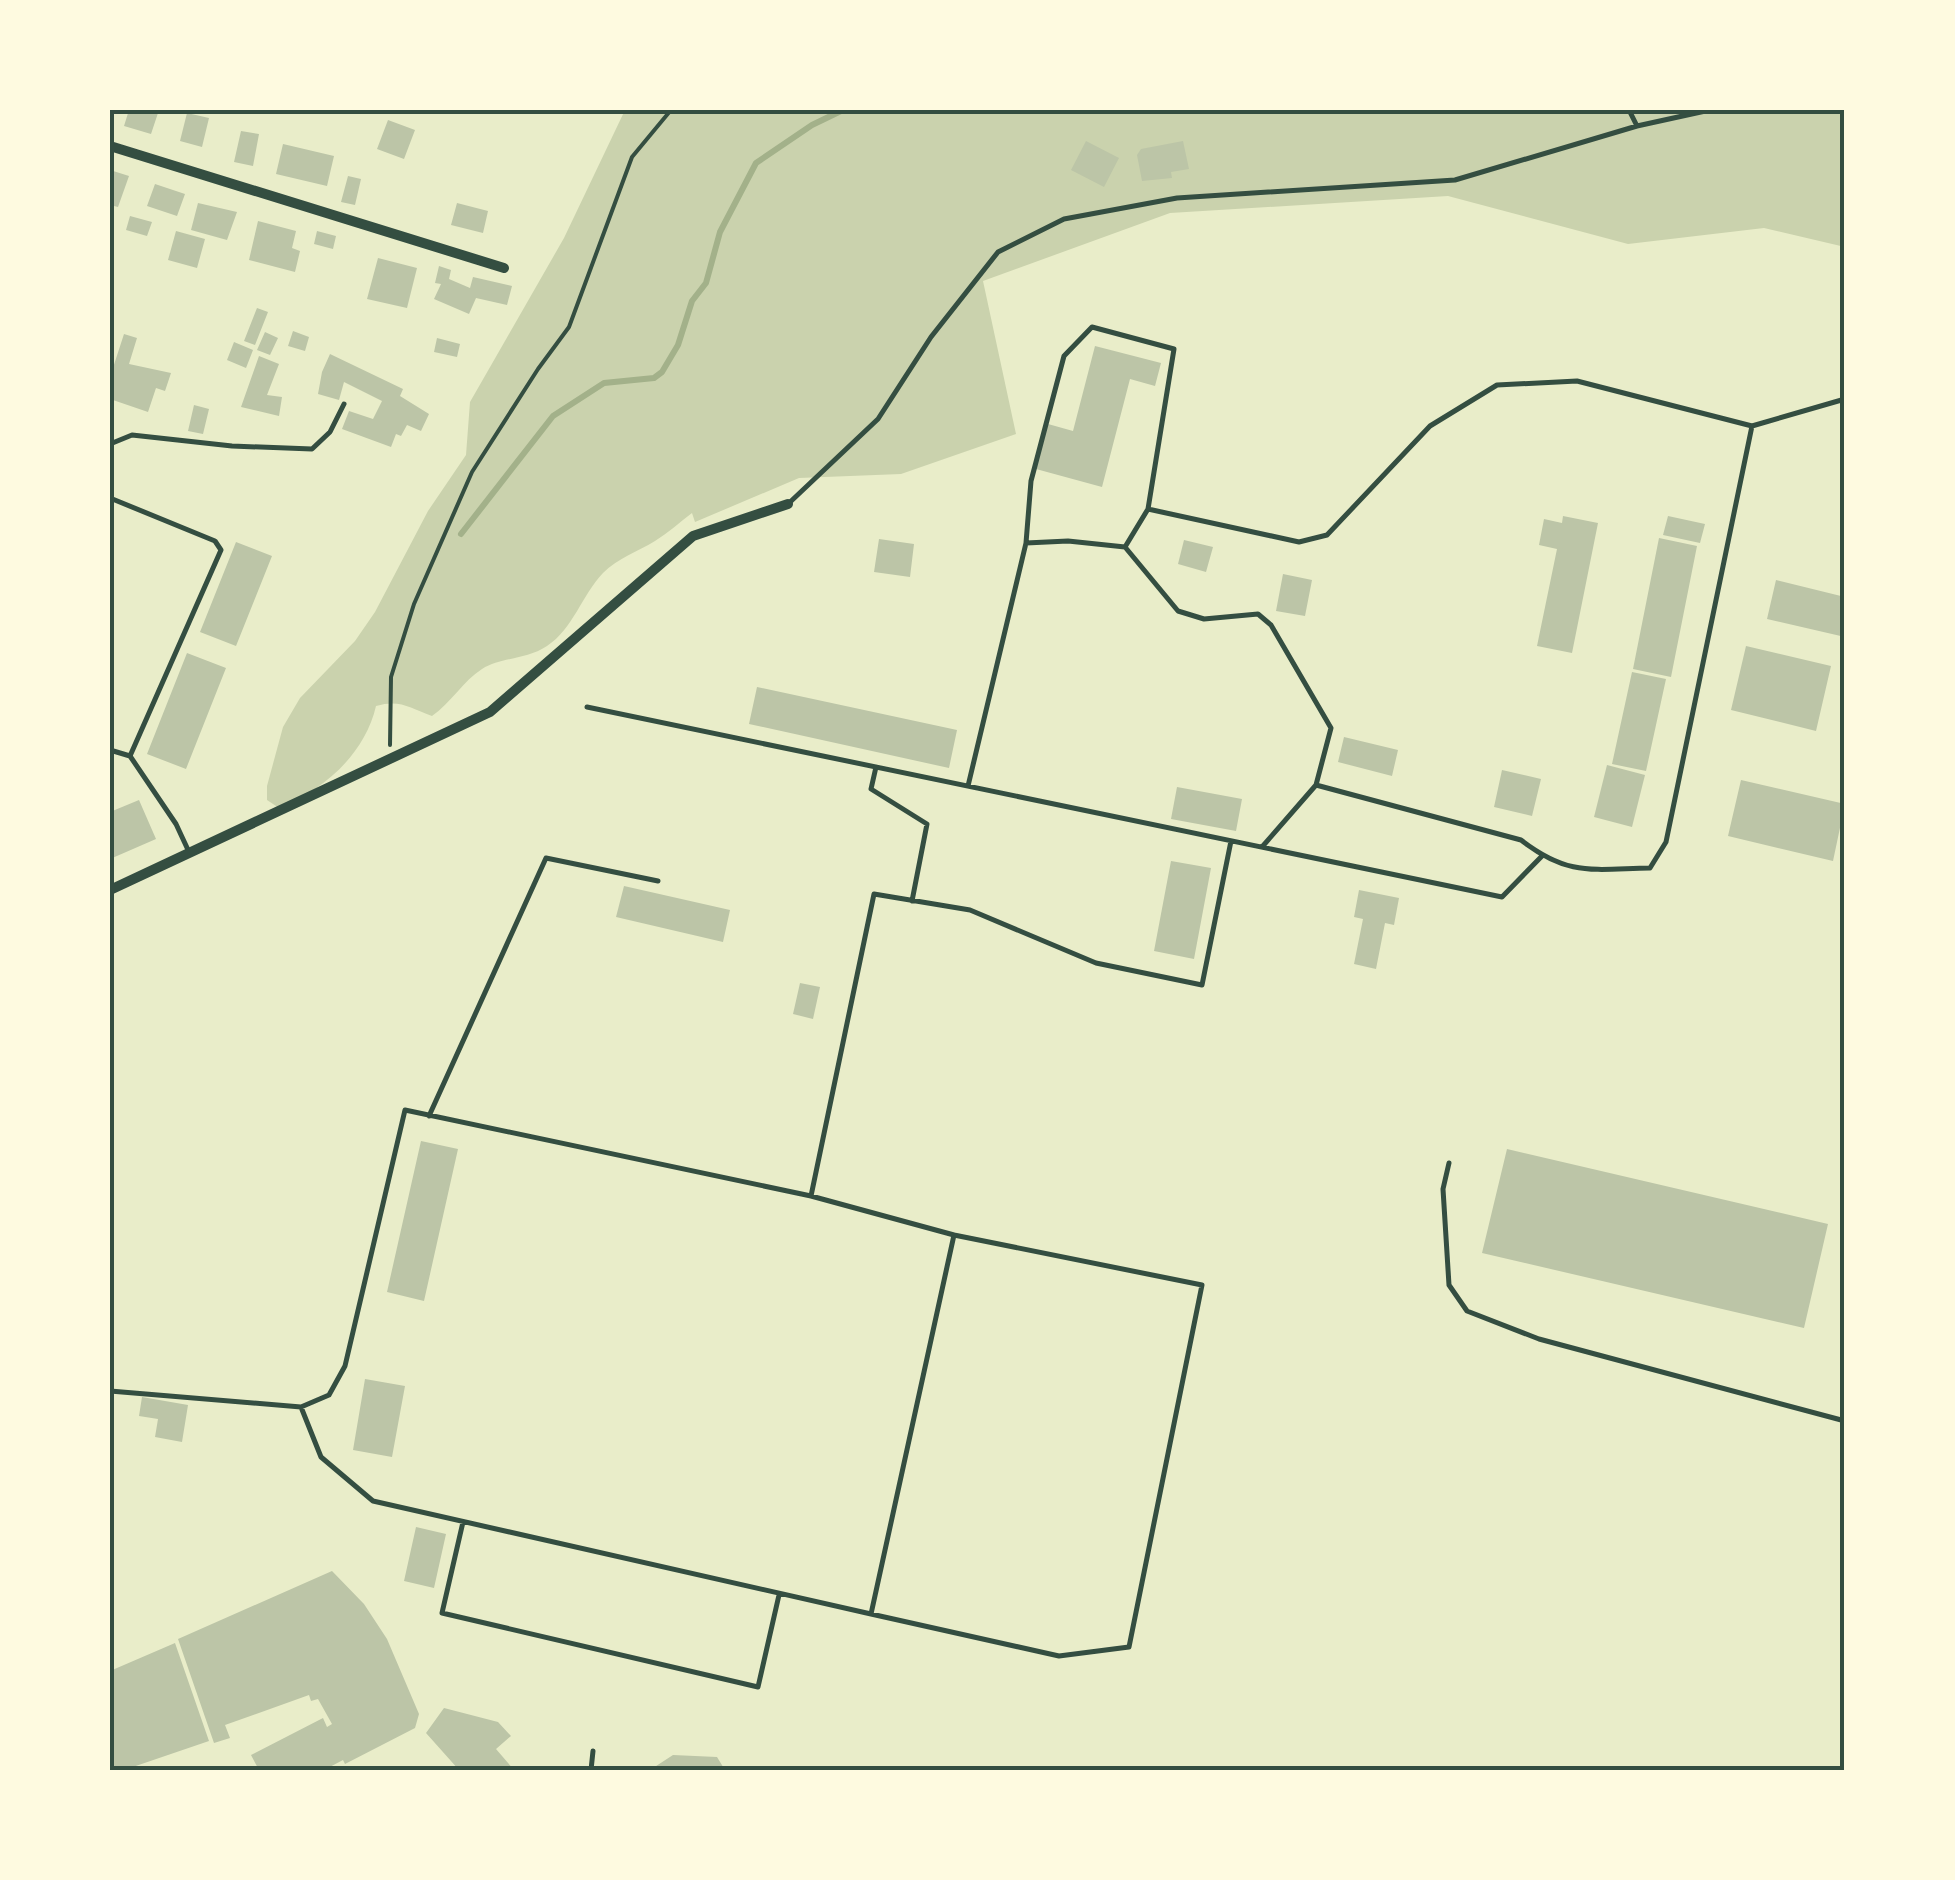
<svg xmlns="http://www.w3.org/2000/svg" width="1955" height="1880" font-family="'Libre Baskerville',serif">
  <style>
    .green { fill: #cad2ad }
    .lines { fill: none; stroke-linecap: round; stroke-linejoin: round }
    .stream { stroke: #a3b18a; stroke-width: 6 }
    .building { fill: #bcc5a7 }
    .path { stroke: #344e41; stroke-width: 4 }
    .service { stroke: #344e41; stroke-width: 5 }
    .minor { stroke: #344e41; stroke-width: 10 }
    .neatline { fill: none; stroke: #344e41; stroke-width: 4 }
  </style>
  <rect width="100%" height="100%" fill="#e9edc9"/>
  <path class="green" d="M 625,110 L 1845,110 L 1845,247 L 1764,228 L 1628,244 L 1448,196 L 1170,213 L 983,281 L 1016,434 L 901,474 L 799,478 L 695,522 L 692,513 C 680,522 668,533 655,541 C 637,552 618,558 603,573 C 582,595 573,629 547,646 C 526,660 501,657 482,669 C 463,681 451,703 432,716 C 410,708 400,699 376,706 C 365,754 324,790 279,808 L 267,800 L 267,786 L 283,727 L 300,698 L 355,641 L 375,612 L 428,511 L 466,455 L 470,402 L 564,238 Z"/>
  <g class="lines">
    <path class="stream" d="M 461,534 L 553,416 L 604,383 L 654,378 L 662,372 L 678,345 L 692,301 L 706,283 L 720,232 L 756,163 L 812,125 L 843,110"/>
  </g>
  <path class="building" d="M 129,110 L 159,110 L 151,134 L 124,126 Z
    M 187,113 L 209,118 L 202,147 L 180,141 Z
    M 388,120 L 415,130 L 404,159 L 377,149 Z
    M 241,131 L 259,134 L 253,166 L 234,162 Z
    M 1086,141 L 1119,158 L 1104,187 L 1071,170 Z
    M 1183,141 L 1189,169 L 1171,172 L 1172,178 L 1142,181 L 1137,155 L 1141,149 Z
    M 283,144 L 334,156 L 327,186 L 276,174 Z
    M 110,170 L 129,176 L 118,207 L 110,205 Z
    M 348,176 L 361,179 L 355,205 L 341,202 Z
    M 155,184 L 185,194 L 177,216 L 147,206 Z
    M 198,203 L 237,212 L 227,240 L 191,230 Z
    M 457,203 L 488,211 L 483,233 L 451,225 Z
    M 130,216 L 152,222 L 147,236 L 126,230 Z
    M 258,221 L 296,231 L 292,248 L 300,251 L 295,272 L 249,260 Z
    M 176,231 L 205,239 L 197,268 L 168,260 Z
    M 317,231 L 336,236 L 333,249 L 314,244 Z
    M 378,258 L 417,268 L 407,308 L 367,299 Z
    M 439,266 L 451,270 L 449,279 L 470,288 L 473,277 L 512,286 L 507,305 L 476,298 L 469,314 L 434,299 L 441,284 L 435,283 Z
    M 257,308 L 268,312 L 255,345 L 244,341 Z
    M 293,331 L 309,337 L 305,351 L 288,346 Z
    M 265,332 L 278,338 L 270,355 L 257,350 Z
    M 124,334 L 137,338 L 129,364 L 171,373 L 165,391 L 156,388 L 148,412 L 110,399 L 110,377 Z
    M 437,338 L 460,344 L 457,357 L 434,352 Z
    M 234,342 L 253,350 L 246,368 L 227,360 Z
    M 1095,346 L 1161,363 L 1155,386 L 1130,379 L 1102,487 L 1036,469 L 1048,424 L 1073,431 Z
    M 330,354 L 403,389 L 400,396 L 429,414 L 421,431 L 407,425 L 401,436 L 396,434 L 391,447 L 342,429 L 349,411 L 373,419 L 382,401 L 344,382 L 339,400 L 318,394 L 322,372 Z
    M 259,356 L 279,364 L 267,395 L 282,397 L 279,416 L 241,407 Z
    M 194,405 L 209,409 L 203,434 L 188,431 Z
    M 1563,516 L 1598,523 L 1572,653 L 1537,646 L 1557,549 L 1539,545 L 1544,519 L 1562,523 Z
    M 1668,516 L 1705,524 L 1700,543 L 1663,535 Z
    M 1659,538 L 1697,546 L 1671,677 L 1633,669 Z
    M 879,539 L 914,544 L 910,577 L 874,572 Z
    M 1184,540 L 1213,547 L 1206,572 L 1178,564 Z
    M 236,542 L 272,556 L 236,646 L 200,632 Z
    M 1283,574 L 1312,580 L 1305,616 L 1276,611 Z
    M 1776,580 L 1845,597 L 1845,637 L 1767,619 Z
    M 1746,646 L 1831,666 L 1816,731 L 1731,710 Z
    M 187,653 L 226,668 L 186,769 L 147,754 Z
    M 1632,672 L 1666,679 L 1646,771 L 1612,764 Z
    M 757,687 L 957,730 L 949,768 L 749,724 Z
    M 1344,737 L 1398,750 L 1392,776 L 1338,762 Z
    M 1607,765 L 1645,775 L 1632,827 L 1594,817 Z
    M 1502,770 L 1541,779 L 1532,816 L 1494,807 Z
    M 1741,780 L 1845,804 L 1833,861 L 1728,836 Z
    M 1177,787 L 1242,799 L 1236,831 L 1171,819 Z
    M 139,800 L 156,839 L 110,859 L 110,812 Z
    M 1171,861 L 1211,868 L 1194,959 L 1154,951 Z
    M 624,886 L 730,910 L 723,942 L 616,917 Z
    M 1359,890 L 1399,898 L 1394,925 L 1385,923 L 1376,969 L 1354,964 L 1363,919 L 1354,917 Z
    M 800,983 L 820,987 L 813,1019 L 793,1014 Z
    M 421,1141 L 458,1149 L 424,1301 L 387,1292 Z
    M 1507,1149 L 1828,1224 L 1804,1328 L 1482,1253 Z
    M 365,1379 L 405,1386 L 392,1457 L 353,1450 Z
    M 142,1397 L 188,1405 L 182,1442 L 155,1437 L 158,1419 L 139,1416 Z
    M 416,1527 L 446,1534 L 434,1588 L 404,1581 Z
    M 332,1571 L 364,1604 L 387,1639 L 419,1714 L 415,1728 L 345,1764 L 343,1760 L 324,1770 L 259,1770 L 251,1755 L 323,1718 L 327,1727 L 332,1724 L 318,1699 L 311,1701 L 309,1695 L 225,1725 L 230,1738 L 214,1743 L 178,1639 Z
    M 175,1643 L 209,1741 L 124,1770 L 112,1770 L 110,1671 Z
    M 444,1708 L 498,1722 L 511,1736 L 496,1749 L 514,1770 L 459,1770 L 426,1733 Z
    M 673,1755 L 717,1757 L 725,1770 L 650,1770 Z"/>
  <g class="lines">
    <path class="path" d="M 390,745 L 391,677 L 414,604 L 472,472 L 538,369 L 569,327 L 632,157 L 671,110"/>
    <path class="service" d="M 1629,110 L 1637,126
      M 110,444 L 132,435 L 232,446 L 312,449 L 330,432 L 344,404
      M 110,498 L 215,541 L 221,550 L 130,756 L 176,824 L 189,852
      M 788,504 L 878,419 L 931,337 L 998,252 L 1064,219 L 1177,198 L 1455,180 L 1637,126 L 1710,110
      M 1026,543 L 1068,541 L 1125,547 L 1178,611 L 1204,619 L 1258,614 L 1271,625 L 1331,728 L 1316,785 L 1262,847
      M 1125,547 L 1148,509 L 1299,542 L 1327,535 L 1430,426 L 1497,385 L 1577,381 L 1752,426
      M 587,707 L 1502,897 L 1542,856
      M 110,750 L 130,756
      M 876,767 L 871,789 L 927,824 L 912,901
      M 1316,785 L 1521,840 C 1569,877 1593,869 1650,868 L 1666,842 L 1752,426 L 1845,399
      M 968,786 L 1026,543 L 1031,481 L 1064,356 L 1092,327 L 1174,349 L 1148,509
      M 429,1116 L 546,858 L 658,881
      M 1449,1163 L 1443,1189 L 1449,1285 L 1467,1311 L 1539,1339 L 1845,1421
      M 811,1196 L 874,894 L 970,910 L 1096,963 L 1202,985 L 1231,841
      M 110,1391 L 301,1407 L 329,1395 L 345,1366 L 405,1110 L 811,1196 L 954,1235 L 871,1614 L 373,1501 L 321,1457 L 301,1407
      M 463,1522 L 442,1613 L 758,1687 L 779,1595
      M 871,1614 L 1059,1656 L 1129,1647 L 1202,1285 L 954,1235
      M 591,1770 L 593,1751"/>
    <path class="minor" d="M 110,146 L 504,268
      M 110,890 L 490,712 L 693,536 L 788,504"/>
  </g>
  <rect width="1955" height="1880" fill="none" stroke="#fefae0" stroke-width="225"/>
  <rect x="112" y="112" width="1730" height="1656" class="neatline"/>
</svg>
